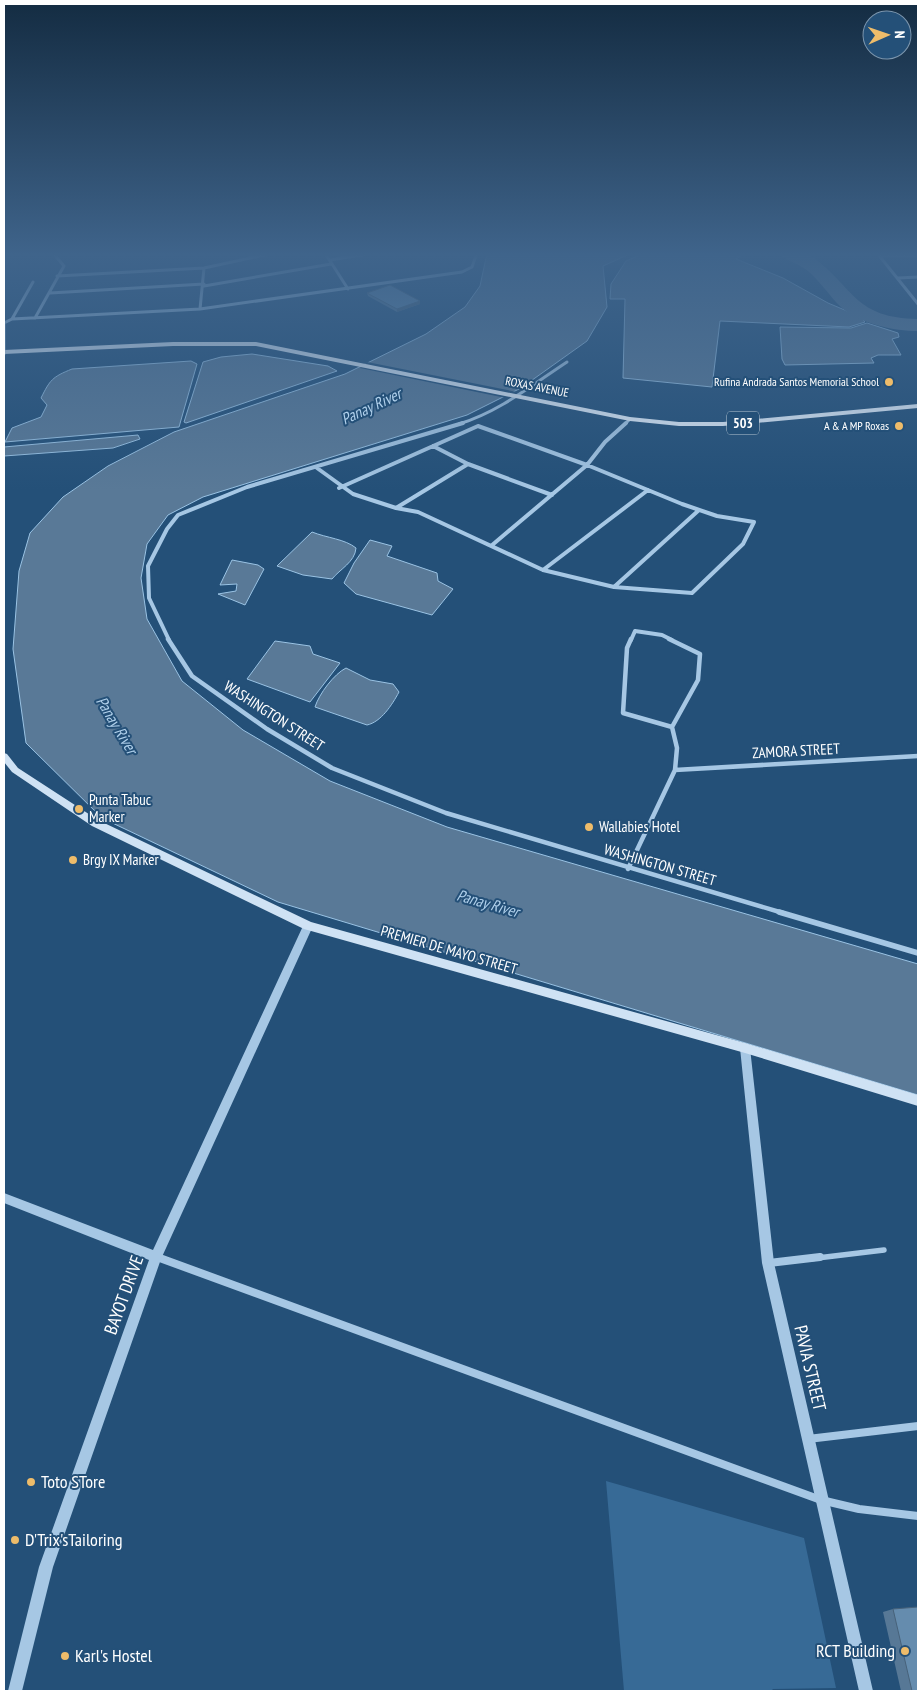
<svg xmlns="http://www.w3.org/2000/svg" width="922" height="1695" font-family="'PT Sans Narrow',sans-serif">
  <style>
    .green { fill: #376a96 }
    .water { fill: #597997; stroke: #9ac3e4 }
    .pier { fill: #245078 }
    .lines { fill: none; stroke-linecap: round; stroke-linejoin: round }
    .river { fill: #597997; fill-rule: evenodd }
    .minor-far4 { stroke: #a6c7e4; stroke-width: 3 }
    .minor-far3 { stroke: #a6c7e4; stroke-width: 4 }
    .minor-far2 { stroke: #a6c7e4; stroke-width: 4.5 }
    .minor-far1 { stroke: #a6c7e4; stroke-width: 5.5 }
    .minor { stroke: #a6c7e4; stroke-width: 8 }
    .tertiary { fill: #a6c7e4; fill-rule: evenodd }
    .secondary { fill: #cfe2f4; fill-rule: evenodd }
    .primary { fill: #e5f0fc; fill-rule: evenodd }
    .wall { fill: #577896 }
    .shaded-wall { fill: #47627a }
    .building { fill: #658cae; stroke: #47627a }
    .poi-dot { fill: #eebc6a; stroke: #245078; stroke-width: 2 }
    .labels { text-anchor: middle; stroke-width: 4; stroke-linejoin: round; paint-order: stroke }
    .far-poi-label { font-size: 12px; fill: #fff; stroke: #245078; text-anchor: end }
    .far-street-label { font-size: 12px; fill: #fff; stroke: #245078 }
    .shield { fill: #245078; stroke: #bdcad6; stroke-width: 1 }
    .shield-label { font-size: 14px; font-weight: bold; fill: #fff }
    .street-label { font-size: 15px; fill: #fff; stroke: #245078 }
    .poi-label { font-size: 15px; fill: #fff; stroke: #245078; text-anchor: start }
    .water-label { font-size: 16px; font-style: italic; fill: #b1d1ec; stroke: #245078 }
    .near-street-label { font-size: 18px; fill: #fff; stroke: #245078 }
    .near-poi-label { font-size: 18px; fill: #fff; stroke: #245078; text-anchor: start }
  </style>
  <rect width="100%" height="100%" fill="#245078"/>
  <path class="green" d="M 606,1481 L 804,1538 L 836,1688 L 773,1689 L 771,1691 L 624,1691 Z"/>
  <path class="water" d="M 487,253 L 632,253 L 603,266 L 607,307 L 587,341 L 521,388 L 467,415 L 203,497 L 168,515 L 147,544 L 141,578 L 147,619 L 182,681 L 243,730 L 330,781 L 447,827 L 918,964 L 918,1095 L 278,902 L 102,818 L 26,743 L 13,649 L 19,571 L 30,533 L 63,497 L 108,466 L 174,432 L 345,374 L 426,334 L 465,307 L 480,286 Z
    M 645,253 L 746,253 L 736,259 L 783,278 L 828,303 L 859,316 L 865,322 L 849,327 L 720,321 L 712,387 L 623,378 L 625,299 L 610,299 L 611,284 L 626,261 Z
    M 867,323 L 898,333 L 899,337 L 892,339 L 901,355 L 878,355 L 871,358 L 874,363 L 785,365 L 782,359 L 780,327 L 851,328 Z
    M 252,354 L 328,366 L 337,371 L 186,423 L 184,422 L 203,362 L 221,357 Z
    M 191,361 L 197,364 L 179,427 L 5,442 L 12,428 L 41,417 L 47,405 L 41,398 C 50,380 52,377 72,369 Z
    M 138,435 L 140,439 L 113,448 L 4,456 L 4,447 Z
    M 312,532 C 327,538 345,539 356,548 C 355,562 340,569 332,579 L 303,575 L 277,566 Z
    M 370,540 L 392,546 L 387,556 L 437,573 L 438,581 L 453,589 L 432,615 L 356,594 L 344,583 L 354,563 Z
    M 232,560 L 258,565 L 264,569 L 245,605 L 218,594 L 236,591 L 237,584 L 220,585 Z
    M 275,641 L 310,646 L 313,654 L 340,663 L 310,702 L 247,679 Z
    M 346,668 L 370,680 L 393,684 L 399,692 C 392,705 381,722 367,725 L 315,707 C 319,694 334,674 346,668 Z"/>
  <path class="pier" d="M 367,362 L 517,392 L 506,398 L 360,368 Z"/>
  <g class="lines">
    <path class="river" d="M 779,253 L 804,253 L 813,257 C 855,289 855,318 918,319 L 918,331 C 894,331 861,324 842,308 C 830,297 821,282 808,271 C 800,264 785,261 779,253 Z"/>
    <path class="minor-far4" d="M 325,253 L 348,289
      M 877,253 L 918,304
      M 880,256 L 918,255
      M 330,260 L 373,253
      M 57,276 L 204,268 L 273,253
      M 898,278 L 918,277
      M 204,286 L 331,264
      M 50,293 L 204,284
      M 200,309 L 204,268
      M 35,318 L 64,266 L 53,253
      M 12,319 L 33,282
      M 4,354 L 4,323 L 12,319 L 200,309 L 462,272 L 472,267 L 477,253
      M 459,424 C 499,412 532,385 567,362
      M 625,424 L 630,419"/>
    <path class="minor-far3" d="M 433,446 L 468,464
      M 317,468 L 353,494 L 396,508
      M 339,488 L 478,426 L 587,465 L 682,504 L 717,516 L 754,522 L 743,544 L 692,593 L 614,587 L 543,570 L 418,512 L 396,508 L 468,464 L 552,495
      M 491,546 L 587,465 L 605,442 L 626,423
      M 543,570 L 648,490
      M 614,587 L 699,510
      M 169,640 L 149,598 L 148,566 L 167,529 L 178,515 L 247,487 L 463,423
      M 631,640 L 635,631 L 662,635 L 672,640"/>
    <path class="minor-far2" d="M 168,639 L 192,676 L 267,729 L 332,768 L 446,813 L 783,913
      M 631,639 L 627,648 L 623,713 L 672,727
      M 669,639 L 700,654 L 698,680 L 672,727
      M 675,770 L 918,756
      M 628,869 L 675,770 L 677,748 L 672,727"/>
    <path class="minor-far1" d="M 779,912 L 918,953
      M 156,1257 L 160,1259
      M 809,1259 L 884,1250"/>
    <path class="minor" d="M 157,1257 L 821,1500 L 859,1509 L 918,1516
      M 769,1263 L 820,1257
      M 808,1439 L 918,1426"/>
    <path class="tertiary" d="M 308,922 L 311,923 L 313,926 L 161,1259 L 53,1567 L 22,1691 L 8,1691 L 39,1567 L 149,1260 L 4,1203 L 4,1193 L 153,1250 L 303,926 L 305,923 Z
      M 745,1043 L 749,1045 L 750,1048 L 774,1263 L 873,1691 L 859,1691 L 762,1263 L 740,1048 L 741,1045 Z"/>
    <path class="secondary" d="M 4,753 L 7,754 L 18,768 L 98,820 L 311,922 L 745,1043 L 918,1095 L 918,1106 L 745,1053 L 304,929 L 92,826 L 12,772 L 4,762 Z"/>
    <path class="primary" d="M 173,342 L 256,342 L 630,417 L 679,422 L 723,422 L 918,404 L 918,408 L 723,426 L 679,426 L 630,421 L 256,346 L 173,346 L 4,354 L 4,350 Z"/>
  </g>
  <path class="wall" d="M 367,293 L 420,301 L 420,304 L 397,312 L 368,296 Z
    M 893,1609 L 918,1691 L 901,1691 L 883,1612 Z"/>
  <path class="shaded-wall" d="M 420,301 L 420,304 L 397,312 L 397,309 Z"/>
  <path class="building" d="M 390,285 L 420,301 L 397,309 L 367,293 Z
    M 918,1607 L 918,1691 L 912,1691 L 893,1609 Z"/>
  <linearGradient id="sky" x2="0" y2="1"><stop stop-color="#142c42"/><stop offset="0.52" stop-color="#3f648b"/><stop offset="1" stop-color="#3f648b" stop-opacity="0"/></linearGradient>
  <rect width="922" height="490" fill="url(#sky)"/>
  <g class="poi-dot">
    <circle cx="889" cy="382" r="5"/>
    <circle cx="899" cy="426" r="5"/>
    <circle cx="79" cy="809" r="5"/>
    <circle cx="589" cy="827" r="5"/>
    <circle cx="73" cy="860" r="5"/>
    <circle cx="31" cy="1482" r="5"/>
    <circle cx="15" cy="1540" r="5"/>
    <circle cx="905" cy="1651" r="5"/>
    <circle cx="65" cy="1656" r="5"/>
  </g>
  <g class="labels">
    <g class="far-poi-label">
      <text x="879" y="386">Rufina Andrada Santos Memorial School</text>
      <text x="889" y="430">A &amp; A MP Roxas</text>
    </g>
    <g class="far-street-label">
      <text transform="translate(537 387) rotate(11)" y="4">ROXAS AVENUE</text>
    </g>
    <rect class="shield" x="727" y="411.5" width="32" height="23" rx="4"/>
    <g class="shield-label">
      <text x="743" y="428">503</text>
    </g>
    <g class="street-label">
      <text transform="translate(274 716) rotate(33)" y="5">WASHINGTON STREET</text>
      <text transform="translate(796 751) rotate(-3)" y="5">ZAMORA STREET</text>
      <text transform="translate(660 865) rotate(16)" y="5">WASHINGTON STREET</text>
      <text transform="translate(449 950) rotate(16)" y="5">PREMIER DE MAYO STREET</text>
    </g>
    <g class="poi-label">
      <text x="89" y="805">Punta Tabuc<tspan x="89" dy="17">Marker</tspan></text>
      <text x="599" y="832">Wallabies Hotel</text>
      <text x="83" y="865">Brgy IX Marker</text>
    </g>
    <g class="water-label">
      <text transform="translate(371 406) rotate(-25)" y="6">Panay River</text>
      <text transform="translate(117 725) rotate(59)" y="6">Panay River</text>
      <text transform="translate(488 903) rotate(16)" y="6">Panay River</text>
    </g>
    <g class="near-street-label">
      <text transform="translate(124 1295) rotate(-70)" y="6">BAYOT DRIVE</text>
      <text transform="translate(810 1368) rotate(77)" y="6">PAVIA STREET</text>
    </g>
    <g class="near-poi-label">
      <text x="41" y="1488">Toto STore</text>
      <text x="25" y="1546">D'Trix'sTailoring</text>
      <text x="895" y="1657" text-anchor="end">RCT Building</text>
      <text x="75" y="1662">Karl's Hostel</text>
    </g>
  </g>
  <rect width="922" height="1695" fill="none" stroke="#ffffff" stroke-width="10"/>
  <g transform="translate(887 35) rotate(88)"><circle r="24" fill="#245078" stroke="#7c96ae"/>
  <path d="M0-4L9 19L0 12L-9 19Z" fill="#eebc6a"/>
  <text y="-8" font-size="14" font-weight="bold" text-anchor="middle" fill="#ffffff">N</text>
  </g>
</svg>
